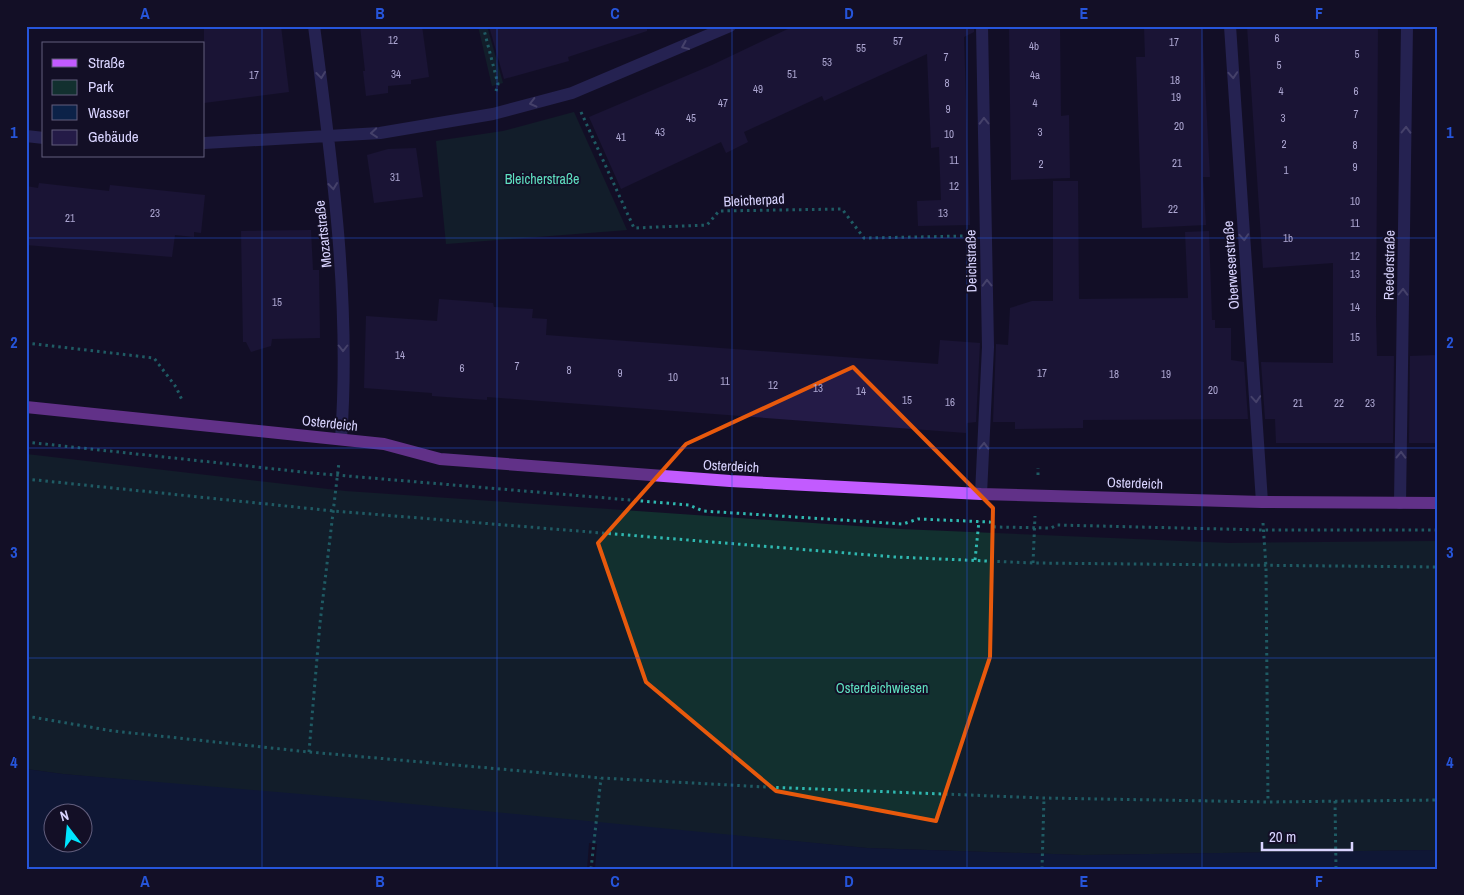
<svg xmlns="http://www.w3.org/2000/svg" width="1464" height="895" font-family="'Archivo Narrow',sans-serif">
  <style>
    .green { fill: #12302f }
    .water { fill: #0c2248; fill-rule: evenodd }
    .pier { fill: #130f26 }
    .building { fill: #241b47 }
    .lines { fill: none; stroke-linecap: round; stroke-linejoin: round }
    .path { stroke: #2fb8b0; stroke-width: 3; stroke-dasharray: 2.5 4; stroke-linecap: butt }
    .street { stroke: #3d3a85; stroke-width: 12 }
    .primary { stroke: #c25bff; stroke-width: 12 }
    .oneway { stroke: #837fbc }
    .marked { fill: none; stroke: #e8590c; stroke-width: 4; stroke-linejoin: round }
    .grid { fill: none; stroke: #2655da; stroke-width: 1; stroke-opacity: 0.55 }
    .labels { text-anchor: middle; stroke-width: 4; stroke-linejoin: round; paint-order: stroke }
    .number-label { font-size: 11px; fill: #aca6d1 }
    .park-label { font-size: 14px; fill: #5fe0c0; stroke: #130f26 }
    .street-label { font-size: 14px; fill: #d9d4ff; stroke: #130f26 }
    .neatline { fill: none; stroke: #2655da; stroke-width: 2 }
    .grid-label { font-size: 16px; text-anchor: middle; font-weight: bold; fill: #2655da }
  </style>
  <rect width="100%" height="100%" fill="#130f26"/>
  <path class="green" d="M 478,26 L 487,26 L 503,83 L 492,86 Z
    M 574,112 L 627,230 L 446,244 L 436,141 L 503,131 Z
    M 26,454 L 345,491 L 901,529 L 1229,543 L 1438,541 L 1438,850 L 1082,855 L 867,848 L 63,774 L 26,769 Z"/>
  <path class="water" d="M 26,769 L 63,774 L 360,799 L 867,848 L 1082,855 L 1438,850 L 1438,869 L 26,869 ZM 52,812 L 82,812 L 82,842 L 52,842 Z"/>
  <path class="pier" d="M 589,843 L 597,844 L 595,869 L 587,869 Z"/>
  <path class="building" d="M 204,26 L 281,26 L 289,92 L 204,103 Z
    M 360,26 L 422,26 L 429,77 L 411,80 L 411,84 L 388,86 L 388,93 L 366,96 L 363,71 L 365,71 Z
    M 489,26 L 647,26 L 647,31 L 568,57 L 569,61 L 504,79 Z
    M 794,26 L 974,26 L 974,32 L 964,37 L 970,225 L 918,226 L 917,201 L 941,200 L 939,147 L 931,148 L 927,54 L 824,101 L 822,96 L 744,132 L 748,142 L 726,153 L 721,142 L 621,189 L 589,117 L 712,65 Z
    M 1009,26 L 1060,26 L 1061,116 L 1069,115 L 1070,178 L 1011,180 Z
    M 1144,26 L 1202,26 L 1210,177 L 1203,177 L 1206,225 L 1142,228 L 1136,57 L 1145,57 Z
    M 1247,26 L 1378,26 L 1376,317 L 1377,356 L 1394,356 L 1393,443 L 1276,443 L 1275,419 L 1265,419 L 1261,362 L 1333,363 L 1333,263 L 1263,268 Z
    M 416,148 L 423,197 L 374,203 L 367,155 L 388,149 Z
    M 1053,181 L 1078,181 L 1079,299 L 1188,298 L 1185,232 L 1209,231 L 1212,320 L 1215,320 L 1215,328 L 1231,328 L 1231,360 L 1244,362 L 1248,419 L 1083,420 L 1083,428 L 1015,429 L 1015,422 L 993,422 L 996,344 L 1008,345 L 1010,308 L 1032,301 L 1053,301 Z
    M 39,183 L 109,191 L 110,185 L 205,195 L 201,233 L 194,232 L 194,237 L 175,235 L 172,257 L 26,245 L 26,186 L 38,188 Z
    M 311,230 L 313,270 L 319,270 L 320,338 L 272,339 L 271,346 L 251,352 L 246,342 L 243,342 L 241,231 Z
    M 439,299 L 493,303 L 494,307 L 533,309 L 532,318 L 547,319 L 546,335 L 938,364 L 940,340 L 980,343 L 976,422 L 967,423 L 966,433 L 487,397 L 487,400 L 432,396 L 432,393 L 364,388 L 366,316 L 437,321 Z
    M 1438,355 L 1438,443 L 1409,443 L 1410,356 Z"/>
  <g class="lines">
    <path class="path" d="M 483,26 L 498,84 L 496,91
      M 581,112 L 634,228 L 707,225 L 719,211 L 842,209 L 864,238 L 966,236
      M 26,343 L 154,358 L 176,387 L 183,402
      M 26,442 L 312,473 L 689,505 L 703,511 L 903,524 L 918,519 L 990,522 L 995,527 L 1051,528 L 1057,525 L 1263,530 L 1438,530
      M 1038,475 L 1038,468
      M 26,479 L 334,511 L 895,557 L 1033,563 L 1438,567
      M 1263,523 L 1266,567 L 1268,802
      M 975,560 L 979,521
      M 1033,563 L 1035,516
      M 26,716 L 113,731 L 309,752 L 601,778 L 766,787 L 1044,798 L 1268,802 L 1438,800
      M 309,752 L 320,623 L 339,462
      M 1335,801 L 1336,869
      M 591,869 L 601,778
      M 1042,869 L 1044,798"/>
    <path class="street" d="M 314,26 C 332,164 351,300 341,439
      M 1230,26 L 1262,502
      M 26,136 L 44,138
      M 204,143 L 380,133 L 493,114 L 572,93 L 730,26
      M 981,494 L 988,347 L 982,26
      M 1400,503 L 1407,26"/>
    <path class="primary" d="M 26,407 L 384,444 L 440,459 L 730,481 L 981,494 L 1262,502 L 1438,503"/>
  </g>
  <defs><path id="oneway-chevron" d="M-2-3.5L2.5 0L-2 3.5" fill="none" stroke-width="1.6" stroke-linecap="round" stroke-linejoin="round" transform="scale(1.25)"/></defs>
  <g class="oneway">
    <use href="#oneway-chevron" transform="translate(685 46) rotate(157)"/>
    <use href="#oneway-chevron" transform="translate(321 75) rotate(83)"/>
    <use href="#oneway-chevron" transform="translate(1233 75) rotate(86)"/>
    <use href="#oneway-chevron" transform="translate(533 103) rotate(166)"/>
    <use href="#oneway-chevron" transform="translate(984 121) rotate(-91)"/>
    <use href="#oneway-chevron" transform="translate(1406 130) rotate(-89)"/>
    <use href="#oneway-chevron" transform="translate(374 133) rotate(175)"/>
    <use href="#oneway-chevron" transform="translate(333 186) rotate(84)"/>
    <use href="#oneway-chevron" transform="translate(1244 237) rotate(86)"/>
    <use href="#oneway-chevron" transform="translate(987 283) rotate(-91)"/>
    <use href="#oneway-chevron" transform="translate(1403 292) rotate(-89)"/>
    <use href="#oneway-chevron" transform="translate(343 348) rotate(90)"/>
    <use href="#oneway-chevron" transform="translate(1256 399) rotate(86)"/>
    <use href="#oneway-chevron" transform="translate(984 446) rotate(-88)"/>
    <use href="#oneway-chevron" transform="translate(1401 455) rotate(-89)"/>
  </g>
  <path d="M0 0H1464V895H0ZM 853,367 L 993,508 L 990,657 L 936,821 L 776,791 L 646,682 L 598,543 L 686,444 Z" fill="#130f26" fill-opacity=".55" fill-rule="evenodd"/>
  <path class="marked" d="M 853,367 L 993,508 L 990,657 L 936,821 L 776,791 L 646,682 L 598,543 L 686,444 Z"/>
  <path class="grid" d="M 262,26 L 262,869M 497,26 L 497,869M 732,26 L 732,869M 967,26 L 967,869M 1202,26 L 1202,869M 26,238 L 1438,238M 26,448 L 1438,448M 26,658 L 1438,658"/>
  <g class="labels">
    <g class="number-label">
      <text x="1277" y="42">6</text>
      <text x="393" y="44">12</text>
      <text x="898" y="45">57</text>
      <text x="1174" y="46">17</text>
      <text x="1034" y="50">4b</text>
      <text x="861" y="52">55</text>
      <text x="1357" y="58">5</text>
      <text x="946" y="61">7</text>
      <text x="827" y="66">53</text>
      <text x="1279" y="69">5</text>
      <text x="396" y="78">34</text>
      <text x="792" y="78">51</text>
      <text x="254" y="79">17</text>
      <text x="1035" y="79">4a</text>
      <text x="1175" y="84">18</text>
      <text x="947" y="87">8</text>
      <text x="758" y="93">49</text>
      <text x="1281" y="95">4</text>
      <text x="1356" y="95">6</text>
      <text x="1176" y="101">19</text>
      <text x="723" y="107">47</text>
      <text x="1035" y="107">4</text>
      <text x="948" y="113">9</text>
      <text x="1356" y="118">7</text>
      <text x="691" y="122">45</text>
      <text x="1283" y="122">3</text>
      <text x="1179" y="130">20</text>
      <text x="660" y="136">43</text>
      <text x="1040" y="136">3</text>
      <text x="949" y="138">10</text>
      <text x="621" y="141">41</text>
      <text x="1284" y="148">2</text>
      <text x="1355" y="149">8</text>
      <text x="954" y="164">11</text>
      <text x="1177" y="167">21</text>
      <text x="1041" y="168">2</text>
      <text x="1355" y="171">9</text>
      <text x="1286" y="174">1</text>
      <text x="395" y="181">31</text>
      <text x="954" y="190">12</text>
      <text x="1355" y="205">10</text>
      <text x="1173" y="213">22</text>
      <text x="155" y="217">23</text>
      <text x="943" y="217">13</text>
      <text x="70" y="222">21</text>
      <text x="1355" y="227">11</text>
      <text x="1288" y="242">1b</text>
      <text x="1355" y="260">12</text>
      <text x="1355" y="278">13</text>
      <text x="277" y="306">15</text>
      <text x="1355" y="311">14</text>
      <text x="1355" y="341">15</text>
      <text x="400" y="359">14</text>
      <text x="517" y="370">7</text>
      <text x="462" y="372">6</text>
      <text x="569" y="374">8</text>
      <text x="620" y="377">9</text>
      <text x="1042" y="377">17</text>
      <text x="1114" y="378">18</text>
      <text x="1166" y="378">19</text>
      <text x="673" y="381">10</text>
      <text x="725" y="385">11</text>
      <text x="773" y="389">12</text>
      <text x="818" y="392">13</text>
      <text x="1213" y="394">20</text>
      <text x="861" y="395">14</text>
      <text x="907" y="404">15</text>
      <text x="950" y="406">16</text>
      <text x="1298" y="407">21</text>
      <text x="1339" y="407">22</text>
      <text x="1370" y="407">23</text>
    </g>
    <g class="park-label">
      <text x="542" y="184">Bleicherstraße</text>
      <text x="882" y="693">Osterdeichwiesen</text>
    </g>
    <g class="street-label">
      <text transform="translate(754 200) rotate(-3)" y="5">Bleicherpad</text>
      <text transform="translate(323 234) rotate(-96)" y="5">Mozartstraße</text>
      <text transform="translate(971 261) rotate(-91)" y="5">Deichstraße</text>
      <text transform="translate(1231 265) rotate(-94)" y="5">Oberweserstraße</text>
      <text transform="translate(1389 265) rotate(-89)" y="5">Reederstraße</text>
      <text transform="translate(330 423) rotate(6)" y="5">Osterdeich</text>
      <text transform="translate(731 466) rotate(3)" y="5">Osterdeich</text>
      <text transform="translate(1135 483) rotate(2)" y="5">Osterdeich</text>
    </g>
  </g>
  <rect width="1464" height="895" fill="none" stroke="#130f26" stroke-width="55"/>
  <rect x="42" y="42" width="162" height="115" fill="#130f26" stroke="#625e7d"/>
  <rect x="52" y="59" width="25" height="8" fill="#c25bff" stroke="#625e7d"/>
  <text x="88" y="68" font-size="15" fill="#d9d4ff">Straße</text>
  <rect x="52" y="80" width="25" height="15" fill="#12302f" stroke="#625e7d"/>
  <text x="88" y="92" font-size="15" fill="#d9d4ff">Park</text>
  <rect x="52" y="105" width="25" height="15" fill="#0c2248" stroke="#625e7d"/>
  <text x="88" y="118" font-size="15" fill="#d9d4ff">Wasser</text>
  <rect x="52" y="130" width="25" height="15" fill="#241b47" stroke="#625e7d"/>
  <text x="88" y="142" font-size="15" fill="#d9d4ff">Gebäude</text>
  <g transform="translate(68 828) rotate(344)"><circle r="24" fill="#130f26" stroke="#625e7d"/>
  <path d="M0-4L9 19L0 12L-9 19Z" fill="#00e5ff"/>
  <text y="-8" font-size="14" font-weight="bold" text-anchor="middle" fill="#d9d4ff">N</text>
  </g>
  <path d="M1262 842v8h90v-8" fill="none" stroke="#d9d4ff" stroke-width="2.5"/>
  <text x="1269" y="842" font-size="15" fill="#d9d4ff" stroke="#130f26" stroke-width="4" paint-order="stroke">20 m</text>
  <rect x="28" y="28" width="1408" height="840" class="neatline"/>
  <g class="grid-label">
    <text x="145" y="19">A</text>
    <text x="380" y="19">B</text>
    <text x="615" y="19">C</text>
    <text x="849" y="19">D</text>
    <text x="1084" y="19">E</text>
    <text x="1319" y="19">F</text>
    <text x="14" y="138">1</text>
    <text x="1450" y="138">1</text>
    <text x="14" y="348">2</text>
    <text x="1450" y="348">2</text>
    <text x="14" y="558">3</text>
    <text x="1450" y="558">3</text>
    <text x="14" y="768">4</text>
    <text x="1450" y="768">4</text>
    <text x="145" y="887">A</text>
    <text x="380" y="887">B</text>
    <text x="615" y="887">C</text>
    <text x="849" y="887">D</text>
    <text x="1084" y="887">E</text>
    <text x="1319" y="887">F</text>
  </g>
</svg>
